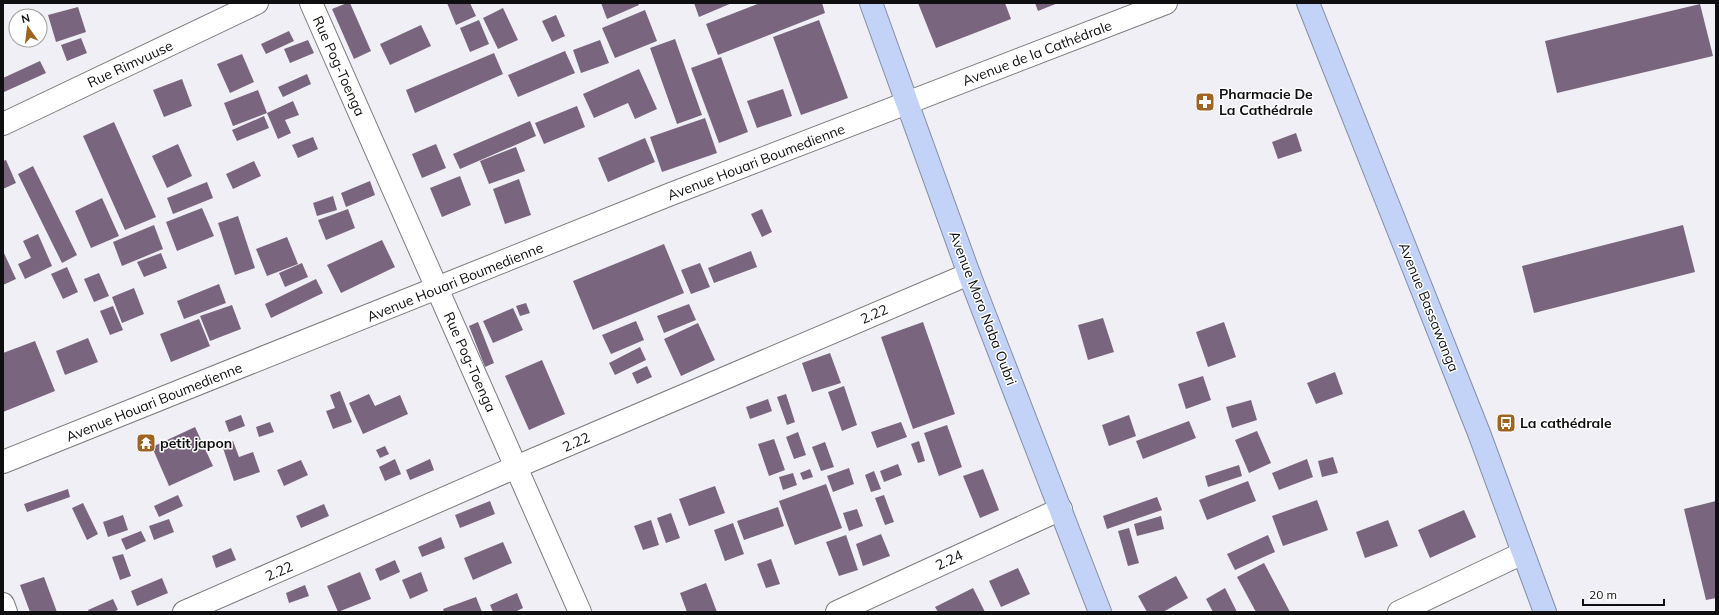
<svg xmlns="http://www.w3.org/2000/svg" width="1719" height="615" font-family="Mulish,sans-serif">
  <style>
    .building { fill: #7a657f }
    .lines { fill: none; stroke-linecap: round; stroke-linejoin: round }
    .street-casing { stroke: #7c7b80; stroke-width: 24 }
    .secondary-casing { stroke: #7c7b80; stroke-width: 24 }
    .highway-casing { stroke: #848ea6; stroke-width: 24 }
    .street { stroke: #fff; stroke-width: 22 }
    .secondary { stroke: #fff; stroke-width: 22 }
    .highway { stroke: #c3d3f7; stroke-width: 22 }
    .labels { text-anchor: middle; stroke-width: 3; stroke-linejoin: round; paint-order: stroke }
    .street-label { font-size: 14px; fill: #0f0e10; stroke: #fff }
    .poi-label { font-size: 14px; font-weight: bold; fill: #0f0e10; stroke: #fff; text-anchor: start }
  </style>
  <rect width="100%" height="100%" fill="#f0eff5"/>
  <path class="building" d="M 347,3 L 350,3 L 371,51 L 354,59 L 332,9 Z
    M 447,3 L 470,3 L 476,16 L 456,25 Z
    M 601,3 L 638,3 L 639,5 L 607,19 Z
    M 694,3 L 732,3 L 699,17 Z
    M 760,3 L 822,3 L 825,13 L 718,55 L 706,24 Z
    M 918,3 L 1005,3 L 1011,19 L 936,48 Z
    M 1035,3 L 1058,3 L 1038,11 Z
    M 1700,4 L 1713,56 L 1557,93 L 1545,41 Z
    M 78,7 L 86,32 L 56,42 L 48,15 Z
    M 503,8 L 518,40 L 498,49 L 483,18 Z
    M 645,10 L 657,41 L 615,58 L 602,28 Z
    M 556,15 L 565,36 L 552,42 L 542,21 Z
    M 479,20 L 489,44 L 470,52 L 460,28 Z
    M 819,20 L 848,98 L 801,115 L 773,37 Z
    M 421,25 L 431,46 L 390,65 L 380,44 Z
    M 289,31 L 294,41 L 266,54 L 261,44 Z
    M 81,38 L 87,53 L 67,61 L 61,45 Z
    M 675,39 L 702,115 L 677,124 L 650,48 Z
    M 308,40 L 314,53 L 290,63 L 284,49 Z
    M 600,40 L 609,63 L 581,73 L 573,50 Z
    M 565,51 L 575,73 L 518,97 L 508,75 Z
    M 494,53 L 503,74 L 415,113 L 406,90 Z
    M 242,54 L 254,82 L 230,93 L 217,64 Z
    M 721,57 L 748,132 L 719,143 L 691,68 Z
    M 40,61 L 46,73 L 4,92 L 3,78 Z
    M 639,69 L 657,109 L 635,119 L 628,103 L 594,118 L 583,94 Z
    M 307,74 L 311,84 L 283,97 L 278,87 Z
    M 182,79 L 192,106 L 164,117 L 153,90 Z
    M 783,89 L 792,116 L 757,128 L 747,101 Z
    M 258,90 L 267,113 L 233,126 L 224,103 Z
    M 293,101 L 299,115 L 285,120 L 291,133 L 278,139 L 267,113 Z
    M 577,106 L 585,127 L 544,144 L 535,123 Z
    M 264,116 L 269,128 L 237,141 L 232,130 Z
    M 705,118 L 717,153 L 662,172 L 650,137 Z
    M 530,121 L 536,136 L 460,169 L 453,154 Z
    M 114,122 L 156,217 L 125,230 L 83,136 Z
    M 1296,133 L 1302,151 L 1278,159 L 1272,142 Z
    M 313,137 L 318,149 L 298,158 L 292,145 Z
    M 645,138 L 655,162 L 608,182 L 598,158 Z
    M 178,144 L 192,176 L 167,188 L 152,156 Z
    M 436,144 L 446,168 L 422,178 L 412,154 Z
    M 516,147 L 525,171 L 489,184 L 480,161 Z
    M 6,160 L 16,183 L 3,189 L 3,161 Z
    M 254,161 L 261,176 L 233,189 L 226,174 Z
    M 33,166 L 77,255 L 62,263 L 18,174 Z
    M 460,176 L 471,205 L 442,217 L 430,188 Z
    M 519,179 L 531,215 L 505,224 L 493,189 Z
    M 370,181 L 375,195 L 346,207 L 341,193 Z
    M 207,182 L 213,198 L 173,214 L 167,198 Z
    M 333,196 L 337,210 L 317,216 L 313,203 Z
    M 102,198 L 119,236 L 91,248 L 75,211 Z
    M 202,208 L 214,236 L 177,251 L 166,222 Z
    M 348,209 L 355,228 L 326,240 L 318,220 Z
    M 762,209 L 772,232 L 762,237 L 751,214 Z
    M 238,216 L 255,268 L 235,275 L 218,223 Z
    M 154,225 L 163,249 L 122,266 L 113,242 Z
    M 1683,225 L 1695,272 L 1534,313 L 1522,266 Z
    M 38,234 L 52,266 L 25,279 L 18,264 L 31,258 L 23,241 Z
    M 287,237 L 298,264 L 267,276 L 256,249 Z
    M 382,240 L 395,267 L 341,293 L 327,265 Z
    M 664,244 L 684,293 L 593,330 L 573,281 Z
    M 3,251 L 16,279 L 3,285 Z
    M 751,251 L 757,267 L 714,283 L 708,268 Z
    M 161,253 L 167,268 L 144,277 L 137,262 Z
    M 302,263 L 308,277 L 285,287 L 279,273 Z
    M 700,263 L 710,287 L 691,294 L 681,270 Z
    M 67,267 L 78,292 L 63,299 L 51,274 Z
    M 99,273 L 109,296 L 94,302 L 84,279 Z
    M 316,279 L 323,293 L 271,318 L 265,304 Z
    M 219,284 L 226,303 L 184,319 L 177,301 Z
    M 134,288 L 144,314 L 122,323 L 112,297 Z
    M 526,303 L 530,313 L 520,316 L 516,306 Z
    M 689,304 L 696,320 L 664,333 L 657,316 Z
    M 232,305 L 241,329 L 210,341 L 200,316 Z
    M 113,306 L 123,330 L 110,335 L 100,311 Z
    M 513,308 L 523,330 L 493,343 L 483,321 Z
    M 1103,318 L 1114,352 L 1088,360 L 1078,325 Z
    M 199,319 L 210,346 L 171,362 L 160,334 Z
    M 636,321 L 644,340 L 611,354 L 602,335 Z
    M 478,322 L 494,363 L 485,367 L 469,326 Z
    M 923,322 L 955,414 L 913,429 L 881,337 Z
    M 1224,322 L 1236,357 L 1208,367 L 1196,332 Z
    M 698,323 L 715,360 L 681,376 L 664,339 Z
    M 88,338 L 98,362 L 65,375 L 56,351 Z
    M 35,341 L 55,391 L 3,412 L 3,353 Z
    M 640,347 L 646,360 L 615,375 L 609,363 Z
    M 830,353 L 841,383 L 812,392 L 802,363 Z
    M 542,360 L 565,414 L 529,430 L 505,376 Z
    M 647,366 L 652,377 L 637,384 L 632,373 Z
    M 1335,372 L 1343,394 L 1316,404 L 1307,383 Z
    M 1203,376 L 1211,400 L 1186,409 L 1178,384 Z
    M 844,386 L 857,425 L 842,431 L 828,392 Z
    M 340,391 L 352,422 L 333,429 L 326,411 L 335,408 L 330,395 Z
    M 369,394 L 375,406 L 400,395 L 408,414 L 363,434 L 349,403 Z
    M 786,394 L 795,422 L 787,425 L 777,397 Z
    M 768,399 L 772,411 L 750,419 L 746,407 Z
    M 1251,400 L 1257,420 L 1232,428 L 1226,407 Z
    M 241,415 L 245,426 L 229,432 L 225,421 Z
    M 1129,415 L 1136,436 L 1109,446 L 1102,425 Z
    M 1189,421 L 1196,438 L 1143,459 L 1136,441 Z
    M 270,422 L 274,432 L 259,437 L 256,427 Z
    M 901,422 L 907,437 L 877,448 L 871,432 Z
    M 947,425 L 962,467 L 939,476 L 924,433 Z
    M 195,427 L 213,466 L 169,486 L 152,447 Z
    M 1257,431 L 1271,463 L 1249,473 L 1235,440 Z
    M 798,432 L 806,455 L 794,459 L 786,437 Z
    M 774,439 L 785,470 L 769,476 L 758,444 Z
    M 233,441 L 239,457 L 253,452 L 260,472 L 234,481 L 222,445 Z
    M 919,441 L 925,461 L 918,463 L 911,444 Z
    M 825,442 L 834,467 L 821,471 L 812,447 Z
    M 385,446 L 389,454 L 380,458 L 376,450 Z
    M 1333,457 L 1338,473 L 1322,477 L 1318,461 Z
    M 395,459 L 401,474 L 385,481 L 379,467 Z
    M 430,459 L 434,470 L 410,480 L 406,470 Z
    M 1307,459 L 1313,477 L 1279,490 L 1272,473 Z
    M 301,460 L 308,475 L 284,486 L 277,470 Z
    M 898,464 L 902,475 L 884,482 L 880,471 Z
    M 1239,465 L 1242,476 L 1208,487 L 1205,476 Z
    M 849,468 L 854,484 L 833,492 L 827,476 Z
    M 810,469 L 813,477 L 803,480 L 800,473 Z
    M 983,469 L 999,510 L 980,518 L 963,476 Z
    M 874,471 L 881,489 L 871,492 L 865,475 Z
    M 793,473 L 797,485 L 783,490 L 779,477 Z
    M 1248,481 L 1256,501 L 1207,520 L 1199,500 Z
    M 826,484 L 842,528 L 795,545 L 779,501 Z
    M 715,486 L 725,513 L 689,526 L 679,499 Z
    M 68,489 L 70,497 L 27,512 L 24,504 Z
    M 178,495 L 183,506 L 159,517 L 154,506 Z
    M 884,495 L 894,522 L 885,525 L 875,498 Z
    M 1157,497 L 1162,510 L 1107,529 L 1103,516 Z
    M 1317,500 L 1328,530 L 1283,546 L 1272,516 Z
    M 490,501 L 495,514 L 460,528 L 455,515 Z
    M 1716,501 L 1716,598 L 1706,600 L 1684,509 Z
    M 83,503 L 98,534 L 87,540 L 72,508 Z
    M 324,504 L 329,516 L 301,528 L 296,516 Z
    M 778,507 L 784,526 L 744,540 L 737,521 Z
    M 857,509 L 863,526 L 849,531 L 843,513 Z
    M 1464,510 L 1476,537 L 1430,558 L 1418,530 Z
    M 671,513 L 680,538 L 666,543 L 657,518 Z
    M 123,515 L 128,530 L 108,537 L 103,522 Z
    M 1161,516 L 1164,529 L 1137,536 L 1134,524 Z
    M 169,519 L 174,532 L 154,540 L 149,526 Z
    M 651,520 L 659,545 L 643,550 L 634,526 Z
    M 1388,520 L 1398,546 L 1365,558 L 1356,532 Z
    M 733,523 L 744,554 L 725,561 L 714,530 Z
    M 1129,528 L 1139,563 L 1128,566 L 1118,531 Z
    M 141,531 L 146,541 L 126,550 L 121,539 Z
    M 881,534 L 890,556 L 863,566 L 856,544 Z
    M 846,535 L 858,570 L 839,576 L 826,542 Z
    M 1268,535 L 1275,552 L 1235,570 L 1227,554 Z
    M 441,537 L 445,548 L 422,557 L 418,547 Z
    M 503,542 L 512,563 L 473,580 L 464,558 Z
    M 231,548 L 236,560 L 216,568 L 212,556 Z
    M 123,554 L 131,576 L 120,580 L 112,557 Z
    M 771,559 L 780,584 L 766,588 L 757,564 Z
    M 395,560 L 400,572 L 380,581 L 375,569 Z
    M 1264,563 L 1290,612 L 1256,612 L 1237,577 Z
    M 1018,568 L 1030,594 L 1001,607 L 989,581 Z
    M 360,572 L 371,599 L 338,612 L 327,586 Z
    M 421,572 L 428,591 L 410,599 L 402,580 Z
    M 1176,576 L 1188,598 L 1163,612 L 1147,612 L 1138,596 Z
    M 44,577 L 57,612 L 30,612 L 20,585 Z
    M 162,578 L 168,593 L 137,606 L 131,591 Z
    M 706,583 L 717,612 L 687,612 L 680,593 Z
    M 305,585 L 309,596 L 289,603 L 286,593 Z
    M 973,588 L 985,612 L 938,612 L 935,607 Z
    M 1225,588 L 1237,612 L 1213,612 L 1206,599 Z
    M 517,593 L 523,608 L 515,612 L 493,612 L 490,605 Z
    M 476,597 L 482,612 L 444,612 L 443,609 Z
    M 113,599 L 118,610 L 113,612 L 89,612 L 88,610 Z"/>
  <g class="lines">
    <g class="street-casing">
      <path id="street" d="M 311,3 L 580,612
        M 3,124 L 257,3
        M 3,604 L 6,612
        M 184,612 L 516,467 L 969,274
        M 837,612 L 1061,509
        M 1399,612 L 1523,553"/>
    </g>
    <g class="secondary-casing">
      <path id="secondary" d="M 3,462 L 671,194 L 1166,3"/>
    </g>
    <g class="highway-casing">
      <path id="highway" d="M 871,3 L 969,274 L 1100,612
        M 1308,3 L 1479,433 L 1545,612"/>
    </g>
    <use href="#street" class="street"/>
    <use href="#secondary" class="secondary"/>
    <use href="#highway" class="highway"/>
  </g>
  <defs>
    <g id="pharmacy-square" transform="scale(1)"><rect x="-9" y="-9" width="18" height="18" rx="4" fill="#9e6522" stroke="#fff"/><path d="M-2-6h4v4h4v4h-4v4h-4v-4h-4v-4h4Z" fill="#fff"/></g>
    <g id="bus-square" transform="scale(1)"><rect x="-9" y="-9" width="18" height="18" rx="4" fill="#9e6522" stroke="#fff"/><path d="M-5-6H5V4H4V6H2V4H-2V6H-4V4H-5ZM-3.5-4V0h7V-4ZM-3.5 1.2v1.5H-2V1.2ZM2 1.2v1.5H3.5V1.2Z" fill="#fff"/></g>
    <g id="temple-square" transform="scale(1)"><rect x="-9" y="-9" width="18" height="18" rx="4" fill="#9e6522" stroke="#fff"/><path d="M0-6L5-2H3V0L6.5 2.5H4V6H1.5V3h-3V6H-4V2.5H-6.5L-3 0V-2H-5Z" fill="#fff"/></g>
  </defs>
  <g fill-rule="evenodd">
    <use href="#pharmacy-square" x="1205" y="102"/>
    <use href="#bus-square" x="1506" y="423"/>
    <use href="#temple-square" x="146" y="443"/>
  </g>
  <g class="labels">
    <g class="street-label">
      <text transform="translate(1037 53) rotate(-21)" y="5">Avenue de la Cathédrale</text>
      <text transform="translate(130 64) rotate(-25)" y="5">Rue Rimvuuse</text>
      <text transform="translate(339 66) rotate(66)" y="5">Rue Pog-Toenga</text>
      <text transform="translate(756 162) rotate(-21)" y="5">Avenue Houari Boumedienne</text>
      <text transform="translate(455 282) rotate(-22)" y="5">Avenue Houari Boumedienne</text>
      <text transform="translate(1429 307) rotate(68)" y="5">Avenue Bassawanga</text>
      <text transform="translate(983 308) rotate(69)" y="5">Avenue Moro Naba Oubri</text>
      <text transform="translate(874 314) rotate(-23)" y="5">2.22</text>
      <text transform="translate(470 362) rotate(66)" y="5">Rue Pog-Toenga</text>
      <text transform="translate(154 402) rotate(-22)" y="5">Avenue Houari Boumedienne</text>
      <text transform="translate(576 442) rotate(-23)" y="5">2.22</text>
      <text transform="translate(949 560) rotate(-25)" y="5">2.24</text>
      <text transform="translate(279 571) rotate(-24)" y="5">2.22</text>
    </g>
    <g class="poi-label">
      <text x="1219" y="99">Pharmacie De<tspan x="1219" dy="16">La Cathédrale</tspan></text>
      <text x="1520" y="428">La cathédrale</text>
      <text x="160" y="448">petit japon</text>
    </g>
  </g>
  <rect width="1719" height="615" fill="none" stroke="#0f0e10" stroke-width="8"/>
  <g transform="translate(28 28) rotate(346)"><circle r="19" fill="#ffffff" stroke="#9f9f9f"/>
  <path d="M0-3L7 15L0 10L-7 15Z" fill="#9e6522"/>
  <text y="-6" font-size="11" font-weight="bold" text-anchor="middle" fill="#0f0e10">N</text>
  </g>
  <path d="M1583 599v6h81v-6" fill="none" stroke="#0f0e10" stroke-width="2"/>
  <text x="1589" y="599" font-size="12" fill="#0f0e10" stroke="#ffffff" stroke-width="3" paint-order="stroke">20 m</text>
</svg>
